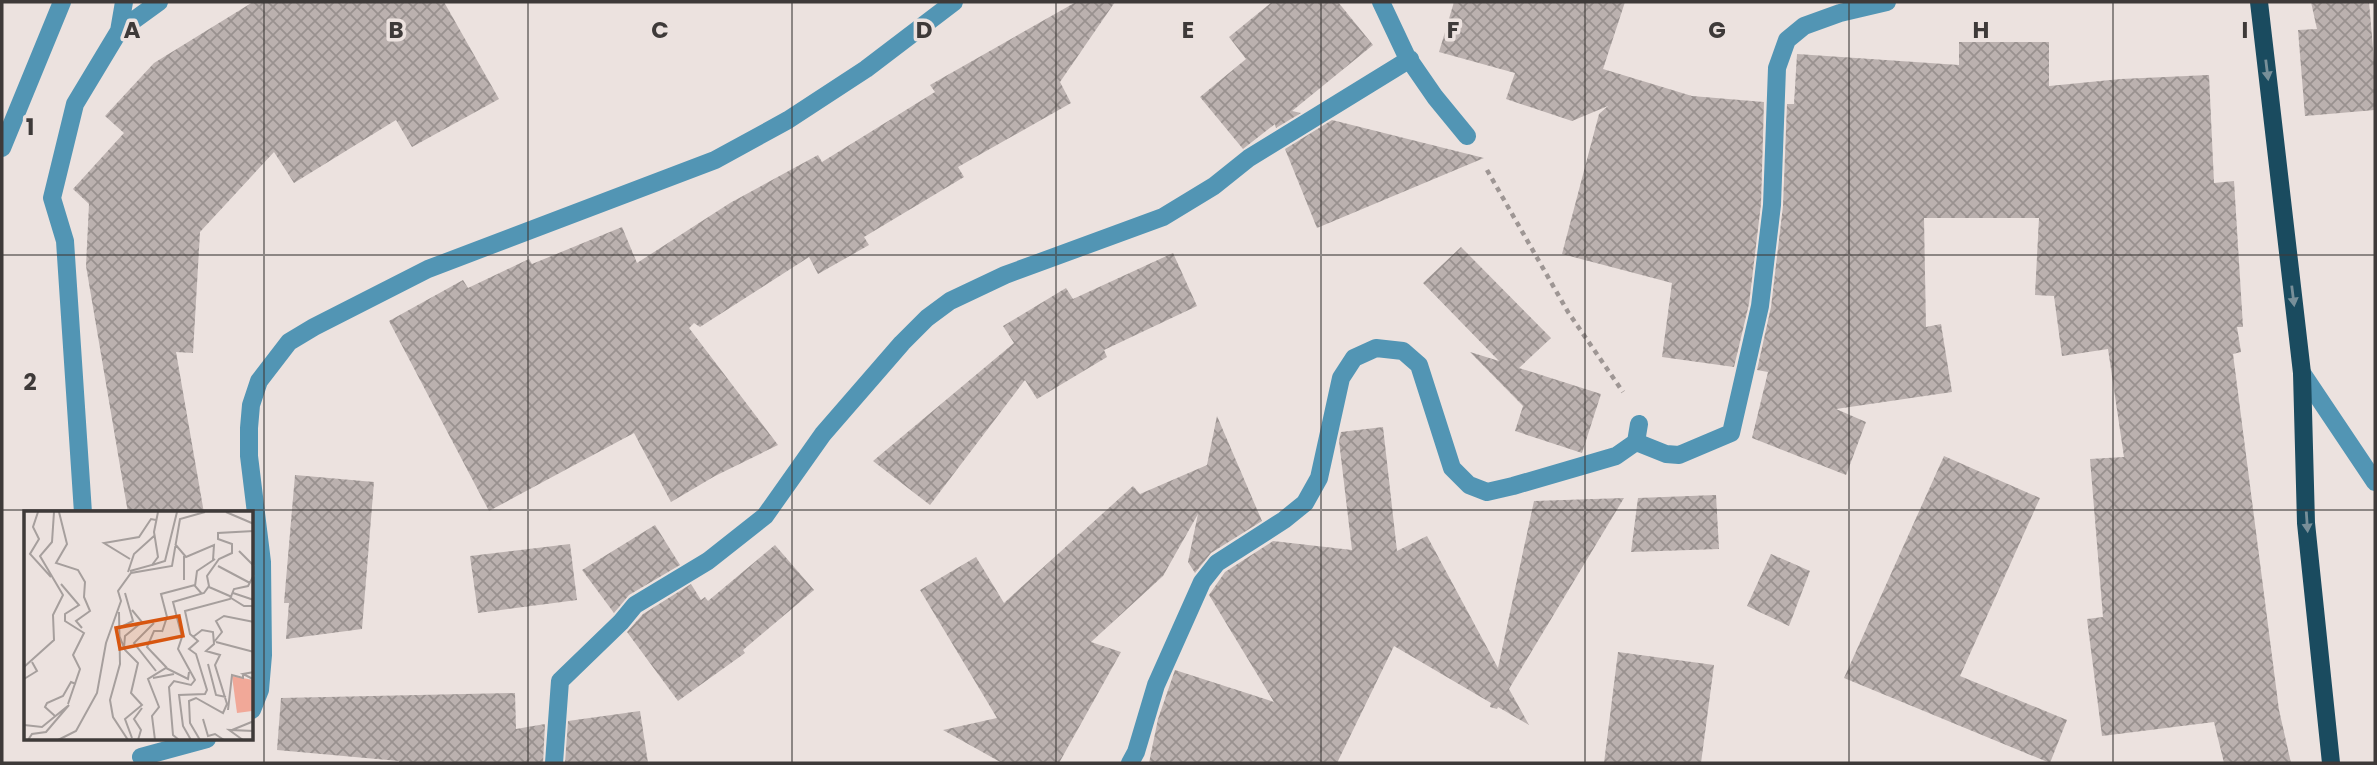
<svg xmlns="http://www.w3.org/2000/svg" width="2377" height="765" font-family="Poppins,sans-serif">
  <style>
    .building { fill: url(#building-cross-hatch) }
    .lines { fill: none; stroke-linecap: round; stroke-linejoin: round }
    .path { stroke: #9e9694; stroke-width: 4.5; stroke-dasharray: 5 5; stroke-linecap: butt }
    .minor { stroke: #5295b4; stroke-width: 18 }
    .major { stroke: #1a4b5f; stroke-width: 18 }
    .oneway { fill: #788f99 }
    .grid { fill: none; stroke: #3e3a39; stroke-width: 2; stroke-opacity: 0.55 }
    .inset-road { fill: none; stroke: #a69f9d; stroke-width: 2 }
    .view { fill: #d75610; fill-opacity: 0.15; stroke: #d75610; stroke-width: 3.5 }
    .inset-edge { fill: none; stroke: #3e3a39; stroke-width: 3.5 }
    .grid-label { font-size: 23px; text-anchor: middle; font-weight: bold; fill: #3e3a39; stroke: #ece2df; stroke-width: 7; stroke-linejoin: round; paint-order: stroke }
  </style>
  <defs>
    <pattern id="building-cross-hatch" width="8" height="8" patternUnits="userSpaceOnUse" patternTransform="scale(1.75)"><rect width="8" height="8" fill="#bbb1af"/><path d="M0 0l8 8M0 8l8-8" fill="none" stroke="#99918f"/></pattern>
  </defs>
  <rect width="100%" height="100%" fill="#ece2df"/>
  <path class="building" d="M 253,2 L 444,2 L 499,99 L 412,147 L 396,120 L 294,183 L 274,152 L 200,232 L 193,353 L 176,352 L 204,513 L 128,513 L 86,266 L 89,204 L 73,189 L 124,133 L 105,116 L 154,63 Z
    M 1076,2 L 1115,2 L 1060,82 L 1071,103 L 958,167 L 964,177 L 864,237 L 869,245 L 818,274 L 809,257 L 700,327 L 694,323 L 689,328 L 778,445 L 715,476 L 671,502 L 634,433 L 489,511 L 389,321 L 463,280 L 468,288 L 529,259 L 532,264 L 622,227 L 637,263 L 730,203 L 818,155 L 822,162 L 935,92 L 930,85 Z
    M 1272,2 L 1338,2 L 1373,45 L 1292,111 L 1301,113 L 1276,128 L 1275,124 L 1243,149 L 1200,97 L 1246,59 L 1229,37 Z
    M 1454,2 L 1625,2 L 1603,69 L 1692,96 L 1764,102 L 1761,204 L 1749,304 L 1734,367 L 1662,357 L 1672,283 L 1562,254 L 1599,114 L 1608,106 L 1572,121 L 1506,99 L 1515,73 L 1439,52 Z
    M 2311,2 L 2369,2 L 2375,72 L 2375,110 L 2305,116 L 2298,30 L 2317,29 Z
    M 1959,42 L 2049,42 L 2049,86 L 2121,79 L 2209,75 L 2214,183 L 2234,181 L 2243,327 L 2237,327 L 2241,352 L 2233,354 L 2279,710 L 2291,763 L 2224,763 L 2214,722 L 2102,736 L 2087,619 L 2103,617 L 2090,459 L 2124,457 L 2108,349 L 2062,356 L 2054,296 L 2035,295 L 2039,218 L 1924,218 L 1926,327 L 1941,324 L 1952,392 L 1836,409 L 1866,422 L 1846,475 L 1752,438 L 1768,372 L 1757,370 L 1771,307 L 1783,206 L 1787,104 L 1794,104 L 1797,54 L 1959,65 Z
    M 1332,120 L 1484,158 L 1317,228 L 1285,149 Z
    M 1461,247 L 1551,338 L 1519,368 L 1601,394 L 1582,453 L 1515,431 L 1523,406 L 1470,352 L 1499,361 L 1423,283 Z
    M 1173,253 L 1197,306 L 1104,350 L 1107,357 L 1037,399 L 1025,380 L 930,505 L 873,461 L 1014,343 L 1003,326 L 1066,288 L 1073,299 Z
    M 1217,416 L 1262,521 L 1211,553 L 1195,573 L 1188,562 L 1198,514 L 1163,576 L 1091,642 L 1121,652 L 1059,763 L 1002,763 L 943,730 L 997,718 L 920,590 L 976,557 L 1004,603 L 1133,486 L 1140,494 L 1207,465 Z
    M 1383,427 L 1397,551 L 1427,536 L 1498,668 L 1534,501 L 1624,498 L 1509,689 L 1529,725 L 1498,707 L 1497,709 L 1490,707 L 1491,703 L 1394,646 L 1337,763 L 1149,763 L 1158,719 L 1175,670 L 1274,702 L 1209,595 L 1225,572 L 1273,541 L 1352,550 L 1339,441 L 1341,432 Z
    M 1944,456 L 2040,498 L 1960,676 L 2067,720 L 2050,763 L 1844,678 Z
    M 295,475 L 374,482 L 362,629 L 286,639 L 289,603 L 284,603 Z
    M 1716,495 L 1719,549 L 1631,552 L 1638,498 Z
    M 655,525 L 680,565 L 629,595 L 614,613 L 582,570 Z
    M 570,544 L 577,600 L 478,613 L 470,556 Z
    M 775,545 L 814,590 L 743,650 L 745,653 L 678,701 L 627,632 L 643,614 L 691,584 L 701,600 L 705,597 L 708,601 Z
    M 1771,554 L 1810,571 L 1789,626 L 1747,606 Z
    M 1618,652 L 1714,665 L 1701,763 L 1604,763 Z
    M 515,693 L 516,729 L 545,724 L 543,763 L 399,763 L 399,761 L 277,750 L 281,698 Z
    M 640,711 L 648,763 L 565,763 L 568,721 Z"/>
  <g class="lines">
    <path class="path" d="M 1487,170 L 1568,312 L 1623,392"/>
    <path class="minor" d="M 1381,2 L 1406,55 L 1435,97 L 1467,136
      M 119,31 L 159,2
      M 2,148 L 62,2
      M 2302,373 L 2375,482
      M 1636,442 L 1666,454 L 1679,455 L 1731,433 L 1760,306 L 1772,205 L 1777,68 L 1787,40 L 1804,26 L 1840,13 L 1887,2
      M 83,513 L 65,241 L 52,198 L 75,104 L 119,31 L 124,2
      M 252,710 L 260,690 L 263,655 L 262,562 L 249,456 L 249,428 L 251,405 L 259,381 L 289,342 L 314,327 L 428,269 L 715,160 L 788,120 L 866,69 L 954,2
      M 141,757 L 207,739
      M 554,763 L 560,681 L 621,622 L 635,605 L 708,561 L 765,516 L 823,434 L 902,343 L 927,318 L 950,301 L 1005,275 L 1163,217 L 1214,186 L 1249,158 L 1410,59
      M 1130,763 L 1136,752 L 1156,685 L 1202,582 L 1217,563 L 1284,520 L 1305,503 L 1319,478 L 1341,378 L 1354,358 L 1376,348 L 1403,351 L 1419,365 L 1452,468 L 1469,485 L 1487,492 L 1513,486 L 1616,456 L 1636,442 L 1639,424"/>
    <path class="major" d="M 2259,2 L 2302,373 L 2306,523 L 2331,763"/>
  </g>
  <defs><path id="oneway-solid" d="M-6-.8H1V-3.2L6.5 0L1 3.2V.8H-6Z" transform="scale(1.75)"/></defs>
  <g class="oneway">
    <use href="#oneway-solid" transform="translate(2267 70) rotate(83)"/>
    <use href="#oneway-solid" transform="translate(2293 296) rotate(83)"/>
    <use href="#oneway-solid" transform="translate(2307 522) rotate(86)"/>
  </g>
  <path class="grid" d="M 264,2 L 264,763M 528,2 L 528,763M 792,2 L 792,763M 1056,2 L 1056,763M 1321,2 L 1321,763M 1585,2 L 1585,763M 1849,2 L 1849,763M 2113,2 L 2113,763M 2,255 L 2375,255M 2,510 L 2375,510"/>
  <g transform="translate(24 511)">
    <rect width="229" height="229" fill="#ece2df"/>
    <path d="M 208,165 L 229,169 L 228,200 L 213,202 Z" fill="#f1a898"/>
    <path class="inset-road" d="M 14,1 L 9,16 L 15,28 L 6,43 L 27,66M 35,1 L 43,33 L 32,52 L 54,59 L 61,71 L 60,86 L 66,100 L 52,110 L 58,117M 202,1 L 230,13M 151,33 L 162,46 L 190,34 L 189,49M 215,40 L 230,55M 160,45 L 160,69M 106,48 L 80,32 L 115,26 L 127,8 L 132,9M 128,54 L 141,50 L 153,1M 194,55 L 226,72M 106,60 L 128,54 L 134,46 L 130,21 L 134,1M 104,61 L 110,43 L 130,25M 37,73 L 55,94 L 41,103 L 41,110 L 60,122 L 49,144 L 56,158 L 44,193M 185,76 L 208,86M 209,82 L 230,89M 178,83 L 171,75 L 173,60 L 191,48M 207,87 L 220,95 L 230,95M 95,101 L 96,153 L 86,189 L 89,206 L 104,229M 130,112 L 110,132 L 132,160M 95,117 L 109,110 L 101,82M 138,120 L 130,120 L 123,136 L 143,157M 138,121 L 143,106 L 137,83 L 171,74M 95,124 L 101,139 L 114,152 L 107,182 L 118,194 L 101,208 L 108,227M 169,126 L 178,119 L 189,121 L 190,133 L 182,140 L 196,144 L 191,154 L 203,193 L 199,202 L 172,187 L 165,190 L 166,212 L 176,229M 190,131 L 198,121 L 192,110 L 200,105 L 230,111M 192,131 L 230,141M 100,137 L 101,125 L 118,111 L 108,99M 184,153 L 192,184 L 202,186M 0,156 L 30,129 L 29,104 L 39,84 L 16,45 L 28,31 L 30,1M 129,167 L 150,163M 0,168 L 13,160 L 8,151M 229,168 L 219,163 L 230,161M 204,199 L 208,164 L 219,167 L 219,163M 31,205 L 21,196 L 23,192 L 39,185 L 47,171 L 52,173M 179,208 L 184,225 L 191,223 L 200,229M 0,214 L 18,216 L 45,194 L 22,221 L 8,223 L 4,229M 208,219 L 230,210M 34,229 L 52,220 L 73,182 L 82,132 L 97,90 L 94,80 L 107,62 L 148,55 L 156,8 L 181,1M 114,229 L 117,219 L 110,208 L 118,197M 131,229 L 128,205 L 135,196 L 124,168 L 142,157 L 164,168 L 165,161M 155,229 L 149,224 L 145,176 L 150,170 L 167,174 L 171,169 L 154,138 L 158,126 L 149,91 L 180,82 L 185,75 L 183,65 L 195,48 L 208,42 L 208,33 L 194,28 L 194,22 L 230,20M 167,229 L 159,215 L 155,184 L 181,183 L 183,179 L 172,143 L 165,138 L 174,130 L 166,123 L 161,100 L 206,88 L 210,78 L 224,75 L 230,64M 219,229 L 205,219 L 230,220"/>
    <path class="view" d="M 155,105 L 159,125 L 96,138 L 92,117 Z"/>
    <rect width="229" height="229" class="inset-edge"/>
  </g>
  <g class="grid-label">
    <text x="132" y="38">A</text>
    <text x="396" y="38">B</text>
    <text x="660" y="38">C</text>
    <text x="924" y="38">D</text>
    <text x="1188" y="38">E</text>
    <text x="1453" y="38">F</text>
    <text x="1717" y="38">G</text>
    <text x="1981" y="38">H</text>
    <text x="2245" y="38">I</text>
    <text x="30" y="135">1</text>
    <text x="30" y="390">2</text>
  </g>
  <rect width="2377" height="765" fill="none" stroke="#3e3a39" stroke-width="7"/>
</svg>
